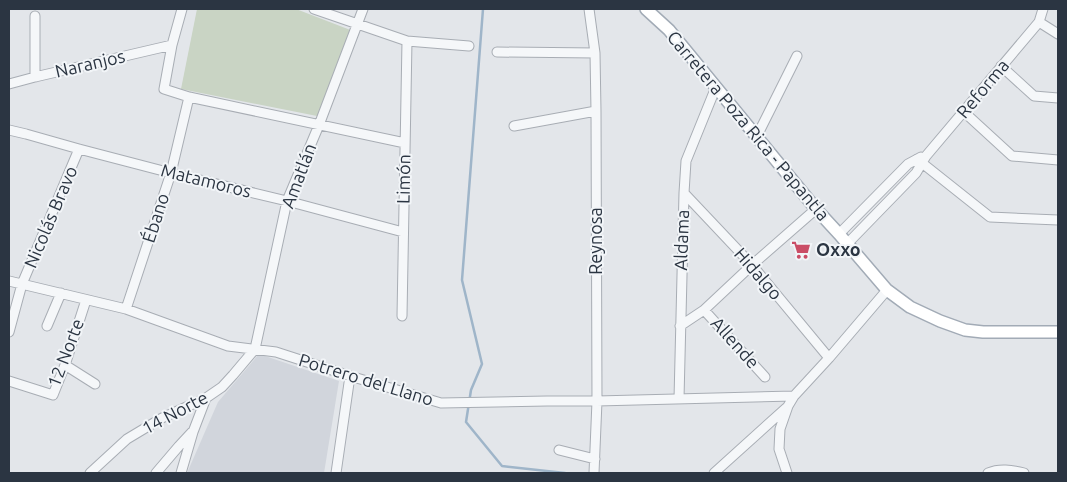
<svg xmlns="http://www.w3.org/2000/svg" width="1067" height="482" font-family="Ubuntu,sans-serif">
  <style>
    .built { fill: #d1d5dc }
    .green { fill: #c9d4c4 }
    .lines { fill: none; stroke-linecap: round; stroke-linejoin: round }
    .stream { stroke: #9fb5c9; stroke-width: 2.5 }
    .minor-casing { stroke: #a8adb4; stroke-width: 11 }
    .major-casing { stroke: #a2abb6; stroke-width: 14 }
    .minor { stroke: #f5f7f9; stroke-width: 9 }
    .major { stroke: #fff; stroke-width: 11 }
    .labels { text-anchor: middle; stroke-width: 4; stroke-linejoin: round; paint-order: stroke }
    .street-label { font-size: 18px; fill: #2b3542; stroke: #f2f5f8 }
    .poi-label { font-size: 18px; font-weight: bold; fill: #2b3542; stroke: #f2f5f8; text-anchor: start }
  </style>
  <rect width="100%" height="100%" fill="#e3e6ea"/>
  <path class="built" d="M 259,354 L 339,381 L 324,473 L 187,473 L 218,402 Z"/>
  <path class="green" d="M 197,9 L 296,9 L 353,31 L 317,116 L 181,89 Z"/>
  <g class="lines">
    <path class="stream" d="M 483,9 L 462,280 L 482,364 L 471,390 L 466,422 L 502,466 L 565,473"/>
    <g class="minor-casing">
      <path id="minor" d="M 182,9 L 172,45 L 164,89 L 189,97 L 405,143
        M 314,9 L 407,41 L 469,46
        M 589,9 L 595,53 L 596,111 L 597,401 L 594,473
        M 1039,22 L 1058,34
        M 497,52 L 595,53
        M 1001,66 L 1034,96 L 1058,98
        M 35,77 L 35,16
        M 9,84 L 35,77 L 172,45
        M 964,112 L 1012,156 L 1058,160
        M 514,126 L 596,111
        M 9,130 L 26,134 L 79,149 L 171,173 L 287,201 L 403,232
        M 757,136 L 797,56
        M 917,159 L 990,217 L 1058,220
        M 684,193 L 752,265 L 829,358
        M 839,234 L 908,164 L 921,157
        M 847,244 L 916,173 L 926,156 L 1039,22 L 1043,9
        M 9,281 L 126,309 L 228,346 L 276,352 L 350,376 L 441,403 L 547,401 L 597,401 L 794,396
        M 126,309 L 171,173 L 189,97
        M 704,310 L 765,377
        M 402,316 L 407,41
        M 47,326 L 61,293
        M 680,326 L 704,310 L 752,265 L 816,209
        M 9,332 L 22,284 L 79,149
        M 65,365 L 95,384
        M 9,381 L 53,395 L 65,365 L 86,300
        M 679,399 L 684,193 L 686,161 L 716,87
        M 559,450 L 595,459
        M 90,473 L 127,439 L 162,418 L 206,398 L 222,387 L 233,375 L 255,349 L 287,201 L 319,125 L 363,9
        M 156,473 L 179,446 L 192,432
        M 181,473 L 193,432 L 206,398
        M 336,473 L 350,376
        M 714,473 L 786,408
        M 787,473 L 779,449 L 780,429 L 788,406 L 794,396 L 829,358 L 887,290
        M 988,473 C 1000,468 1011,470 1024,473"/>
    </g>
    <g class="major-casing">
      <path id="major" d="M 646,9 L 669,30 L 816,209 L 839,234 L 887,290 L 910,307 L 940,321 L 965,330 L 983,332 L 1058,332"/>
    </g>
    <use href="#minor" class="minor"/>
    <use href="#major" class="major"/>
  </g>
  <defs>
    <g id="supermarket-bare" transform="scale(1.5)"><path d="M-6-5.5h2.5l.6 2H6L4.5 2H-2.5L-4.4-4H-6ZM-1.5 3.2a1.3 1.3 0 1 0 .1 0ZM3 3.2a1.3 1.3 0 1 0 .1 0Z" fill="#ca4d66" stroke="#f2f5f8" stroke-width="2.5" paint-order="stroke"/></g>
  </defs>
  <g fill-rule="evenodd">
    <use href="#supermarket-bare" x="801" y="250"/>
  </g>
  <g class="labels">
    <g class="street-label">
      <text transform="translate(90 64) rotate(-13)" y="6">Naranjos</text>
      <text transform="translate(983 89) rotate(-50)" y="6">Reforma</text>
      <text transform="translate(748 126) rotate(50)" y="6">Carretera Poza Rica - Papantla</text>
      <text transform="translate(299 176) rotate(-69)" y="6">Amatlán</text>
      <text transform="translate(404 179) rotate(-89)" y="6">Limón</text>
      <text transform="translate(206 181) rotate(14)" y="6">Matamoros</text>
      <text transform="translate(51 217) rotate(-67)" y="6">Nicolás Bravo</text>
      <text transform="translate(156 218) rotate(-72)" y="6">Ébano</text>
      <text transform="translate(682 240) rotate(-88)" y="6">Aldama</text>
      <text transform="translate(596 241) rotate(-90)" y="6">Reynosa</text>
      <text transform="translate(758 274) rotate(49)" y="6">Hidalgo</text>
      <text transform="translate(735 343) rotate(48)" y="6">Allende</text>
      <text transform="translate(66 353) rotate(-69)" y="6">12 Norte</text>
      <text transform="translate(366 380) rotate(17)" y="6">Potrero del Llano</text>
      <text transform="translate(175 413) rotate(-28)" y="6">14 Norte</text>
    </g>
    <g class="poi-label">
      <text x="816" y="256">Oxxo</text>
    </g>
  </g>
  <rect width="1067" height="482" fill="none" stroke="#2b3542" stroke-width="20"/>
</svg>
